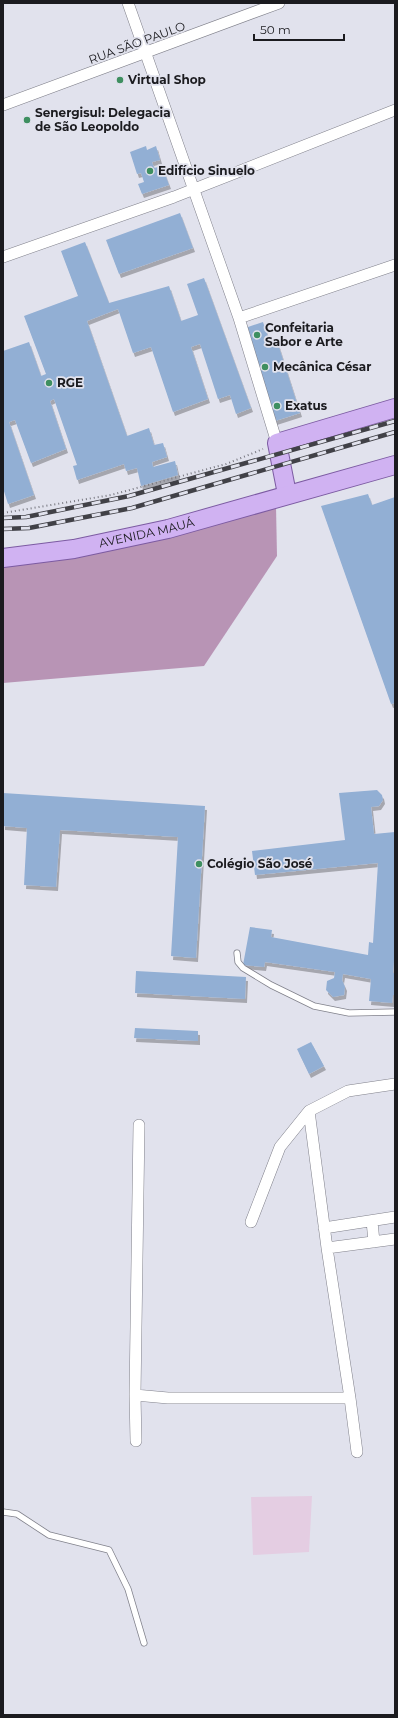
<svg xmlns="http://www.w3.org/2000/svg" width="398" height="1718" font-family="Montserrat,sans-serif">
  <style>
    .green { fill: #e4cde2 }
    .forest { fill: #b894b5 }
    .building { fill: #92afd4; filter: url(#shadow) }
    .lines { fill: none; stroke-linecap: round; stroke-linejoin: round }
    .lane-casing { stroke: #80818b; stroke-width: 7 }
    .street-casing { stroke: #80818b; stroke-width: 12 }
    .primary-casing { stroke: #7c5ba2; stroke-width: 20 }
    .path { stroke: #787880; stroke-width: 2; stroke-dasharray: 1 3; stroke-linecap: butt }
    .lane { stroke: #fff; stroke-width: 5.5 }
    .street { stroke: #fff; stroke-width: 11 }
    .primary { stroke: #d0b2f2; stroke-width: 18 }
    .rail-casing { stroke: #414147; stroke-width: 4.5 }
    .rail { stroke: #e1e2ed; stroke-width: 3; stroke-dasharray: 9; stroke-linecap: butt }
    .poi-dot { fill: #3e8f60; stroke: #e1e2ed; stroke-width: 1.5 }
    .labels { text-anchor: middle; stroke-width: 3.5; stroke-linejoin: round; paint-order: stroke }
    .street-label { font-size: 12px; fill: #1b1b1f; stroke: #e1e2ed }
    .poi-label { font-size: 12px; font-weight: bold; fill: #1b1b1f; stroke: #e1e2ed; text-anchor: start }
  </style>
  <defs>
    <filter id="shadow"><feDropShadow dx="2" dy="4" stdDeviation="0" flood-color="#0004"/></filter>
  </defs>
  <rect width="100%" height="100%" fill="#e1e2ed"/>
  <path class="green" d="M 312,1496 L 309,1552 L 253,1555 L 251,1497 Z"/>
  <path class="forest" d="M 276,506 L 277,556 L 204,666 L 3,683 L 3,563 Z"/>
  <path class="building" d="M 146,146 L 147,150 L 156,146 L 160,160 L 152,162 L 154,168 L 162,166 L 169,185 L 142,194 L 138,184 L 144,182 L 141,173 L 137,174 L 130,152 Z
    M 180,213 L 193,248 L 119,274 L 106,240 Z
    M 85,242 L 109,303 L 169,286 L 181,321 L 198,315 L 187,284 L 204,278 L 251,408 L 236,414 L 230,395 L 218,399 L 200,344 L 191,347 L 208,399 L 173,412 L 151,347 L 133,353 L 118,309 L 87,321 L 127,436 L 149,428 L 154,445 L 163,443 L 167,457 L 152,462 L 153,467 L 175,461 L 178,475 L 141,486 L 137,468 L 126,471 L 124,464 L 77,480 L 73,466 L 77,465 L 54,399 L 50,401 L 66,449 L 31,463 L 15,420 L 9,422 L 34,495 L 8,504 L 3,488 L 3,351 L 29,342 L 41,376 L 46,374 L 24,316 L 78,296 L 61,251 Z
    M 263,322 L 270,343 L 277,341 L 300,413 L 275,421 L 245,328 Z
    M 368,494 L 372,505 L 395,497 L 395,703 L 391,704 L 321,506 Z
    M 377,790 L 382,795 L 383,800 L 379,806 L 371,807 L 374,834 L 395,832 L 395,948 L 393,973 L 395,973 L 395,995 L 393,995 L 392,1003 L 369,1001 L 371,979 L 343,974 L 342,980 L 345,987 L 344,995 L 333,997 L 326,990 L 327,981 L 334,978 L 335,972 L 265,962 L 264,967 L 243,965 L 250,927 L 272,930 L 271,937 L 368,955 L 369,942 L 373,943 L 378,863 L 255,875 L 252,851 L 345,840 L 339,793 Z
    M 3,793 L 205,806 L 196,958 L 171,956 L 178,837 L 60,830 L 56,887 L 24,885 L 27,828 L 3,826 Z
    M 136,971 L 246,977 L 245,999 L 135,993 Z
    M 135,1028 L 198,1031 L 198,1041 L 134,1038 Z
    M 311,1042 L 324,1066 L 309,1074 L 297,1049 Z"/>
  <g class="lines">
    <g class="lane-casing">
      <path id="lane" d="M 237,953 L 238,962 L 243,968 L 271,985 L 314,1006 L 349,1013 L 395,1012
        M 3,1512 L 17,1514 L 49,1535 L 109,1550 L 128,1589 L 144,1643"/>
    </g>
    <g class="street-casing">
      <path id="street" d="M 128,3 L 239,318 L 277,443
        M 3,105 L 279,3
        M 3,257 L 174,197 L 395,110
        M 239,318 L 395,265
        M 139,1125 L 135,1395 L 168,1398 L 350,1398 L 327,1248 L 309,1111
        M 372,1221 L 374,1242
        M 251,1222 L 280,1147 L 309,1111 L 348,1091 L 395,1084
        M 324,1228 L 395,1217
        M 327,1248 L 395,1239
        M 135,1395 L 136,1441
        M 350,1398 L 357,1452"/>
    </g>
    <g class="primary-casing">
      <g id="primary">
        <path d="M 287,494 L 277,443 L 395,408"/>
        <path id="s1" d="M 3,558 L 74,549 L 168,529 L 395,465"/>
      </g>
    </g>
    <path class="path" d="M 3,513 L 111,495 L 226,464 L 263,449"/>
    <use href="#lane" class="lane"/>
    <use href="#street" class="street"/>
    <use href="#primary" class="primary"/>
    <g class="rail-casing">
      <path id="rail" d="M 3,518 L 26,517 L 129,496 L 395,421
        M 3,529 L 29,528 L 132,508 L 395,432"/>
    </g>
    <use href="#rail" class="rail"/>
  </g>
  <g class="poi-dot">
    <circle cx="120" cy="80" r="4"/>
    <circle cx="27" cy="120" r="4"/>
    <circle cx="150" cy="171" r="4"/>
    <circle cx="257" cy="335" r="4"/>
    <circle cx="265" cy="367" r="4"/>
    <circle cx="49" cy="383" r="4"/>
    <circle cx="277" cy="406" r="4"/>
    <circle cx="199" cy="864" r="4"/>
  </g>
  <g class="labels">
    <g class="street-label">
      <text transform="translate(137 43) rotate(-20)" y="4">RUA SÃO PAULO</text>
      <text dy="4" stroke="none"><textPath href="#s1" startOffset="146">AVENIDA MAUÁ</textPath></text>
    </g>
    <g class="poi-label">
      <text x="128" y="84">Virtual Shop</text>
      <text x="35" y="117">Senergisul: Delegacia<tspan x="35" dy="14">de São Leopoldo</tspan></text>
      <text x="158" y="175">Edifício Sinuelo</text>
      <text x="265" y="332">Confeitaria<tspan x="265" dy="14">Sabor e Arte</tspan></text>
      <text x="273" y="371">Mecânica César</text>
      <text x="57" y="387">RGE</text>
      <text x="285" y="410">Exatus</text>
      <text x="207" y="868">Colégio São José</text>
    </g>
  </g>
  <rect width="398" height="1718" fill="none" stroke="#1b1b1f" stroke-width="8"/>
  <path d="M254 34v6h90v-6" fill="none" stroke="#1b1b1f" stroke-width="2"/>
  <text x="260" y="34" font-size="12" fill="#1b1b1f" stroke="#e1e2ed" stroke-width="3" paint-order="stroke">50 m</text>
</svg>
